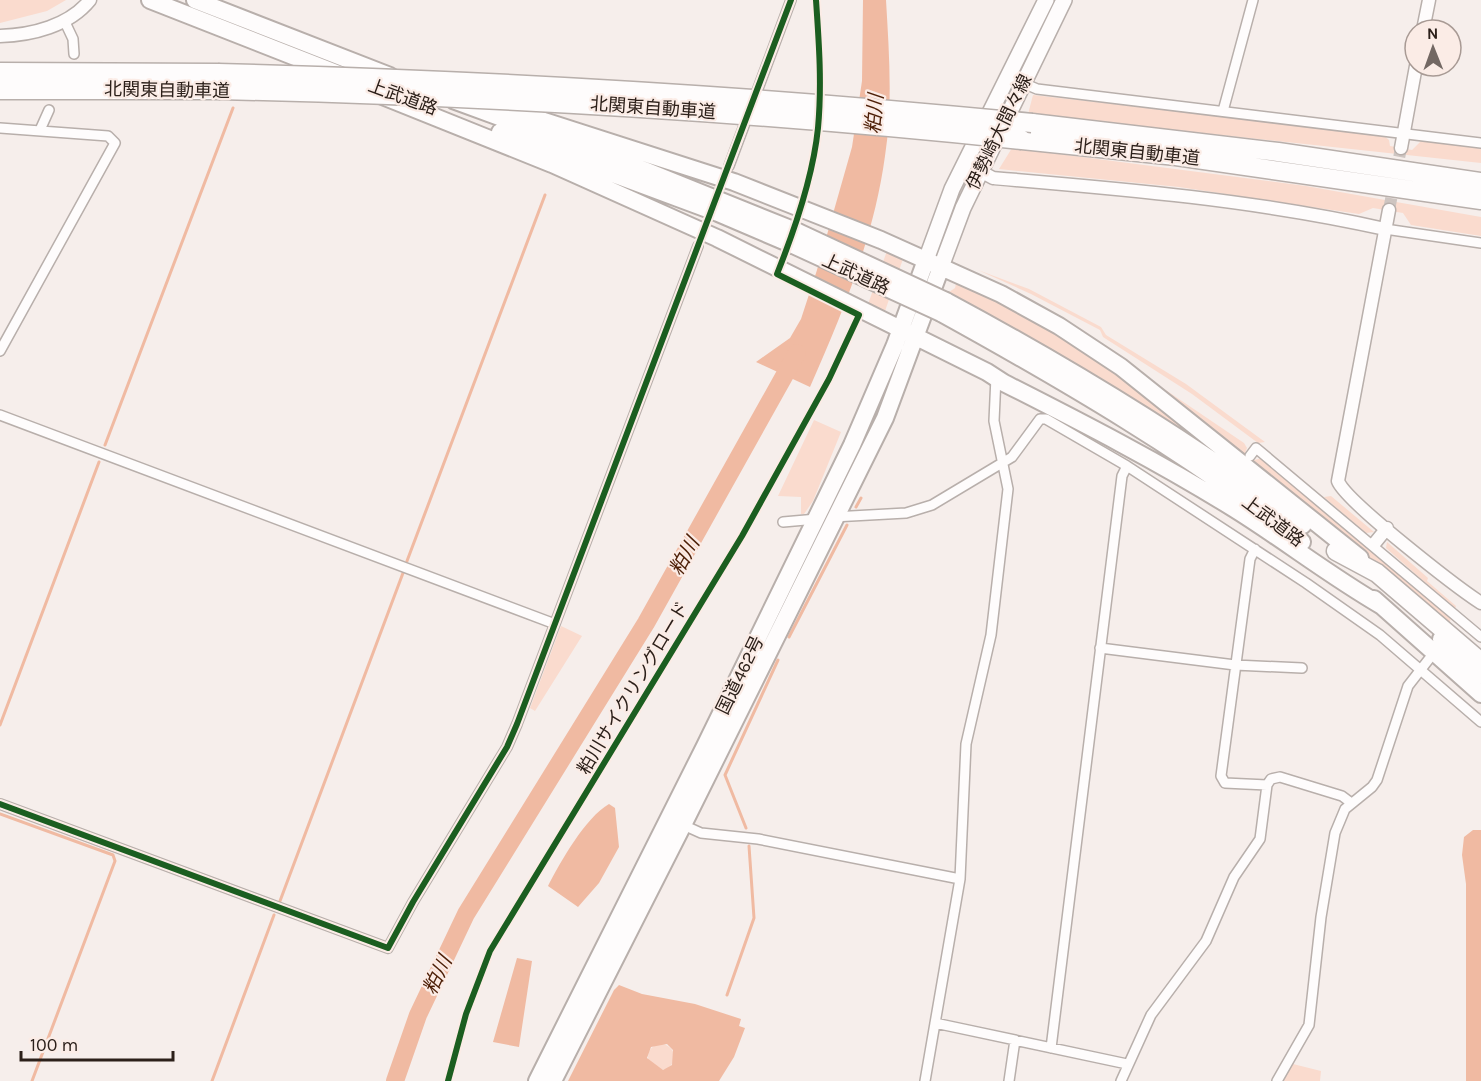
<svg xmlns="http://www.w3.org/2000/svg" width="1481" height="1081" font-family="Karla,'Noto Sans JP',sans-serif">
  <style>
    .green { fill: #fadbce }
    .water { fill: #f0baa2; fill-rule: evenodd }
    .lines { fill: none; stroke-linecap: round; stroke-linejoin: round }
    .stream { stroke: #f0baa2; stroke-width: 3 }
    .river { stroke: #f0baa2; stroke-width: 18 }
    .minor-tunnel { stroke: #cec5c1; stroke-width: 9; stroke-dasharray: 9 4.5; stroke-linecap: butt }
    .tertiary-tunnel { stroke: #cec5c1; stroke-width: 12; stroke-dasharray: 12 6; stroke-linecap: butt }
    .minor-casing { stroke: #b8afab; stroke-width: 12 }
    .tertiary-casing { stroke: #b8afab; stroke-width: 15 }
    .primary-casing { stroke: #b8afab; stroke-width: 18 }
    .trunk-casing { stroke: #b8afab; stroke-width: 20 }
    .motorway-casing { stroke: #b8afab; stroke-width: 21 }
    .minor { stroke: #fefcfc; stroke-width: 9 }
    .tertiary { stroke: #fefcfc; stroke-width: 12 }
    .primary { stroke: #fefcfc; stroke-width: 15 }
    .trunk { stroke: #fefcfc; stroke-width: 16 }
    .motorway { stroke: #fefcfc; stroke-width: 18 }
    .trunk-bridge-casing { stroke: #b8afab; stroke-width: 20; stroke-linecap: butt }
    .motorway-bridge-casing { stroke: #b8afab; stroke-width: 21; stroke-linecap: butt }
    .trunk-bridge { stroke: #fefcfc; stroke-width: 16 }
    .motorway-bridge { stroke: #fefcfc; stroke-width: 18 }
    .cycleway-casing { stroke: #fbece6; stroke-width: 10 }
    .cycleway { stroke: #1b5e20; stroke-width: 6 }
    .labels { text-anchor: middle; stroke-width: 4.5; stroke-linejoin: round; paint-order: stroke }
    .street-label { font-size: 18px; fill: #2c201a; stroke: #fbece6 }
    .water-label { font-size: 20px; font-style: italic; fill: #4d1f07; stroke: #fbece6 }
  </style>
  <rect width="100%" height="100%" fill="#f6eeeb"/>
  <path class="green" d="M 0,0 L 66,0 L 47,11 L 0,23 Z
    M 1033,95 L 1382,134 L 1389,140 L 1390,146 L 1412,150 L 1422,140 L 1481,148 L 1481,163 L 1028,114 Z
    M 1012,148 L 1306,186 L 1481,217 L 1481,236 L 1411,225 L 1403,213 L 1373,208 L 1359,214 L 1179,187 L 999,169 Z
    M 888,248 L 904,256 L 884,314 L 867,307 Z
    M 978,270 L 1029,289 L 1101,327 L 1106,335 L 1186,384 L 1265,442 L 1258,443 L 1192,394 L 1103,337 L 1100,330 L 1031,294 Z
    M 957,280 L 1078,343 L 1249,475 C 1152,407 1052,346 946,294 L 955,288 Z
    M 1108,351 L 1244,443 L 1247,448 L 1245,453 L 1254,460 L 1263,458 L 1451,617 L 1449,626 L 1271,477 Z
    M 814,420 L 841,432 L 813,501 L 804,514 L 801,514 L 801,497 L 778,496 Z
    M 1331,496 L 1374,532 L 1366,533 L 1324,497 Z
    M 1387,542 L 1428,578 L 1427,581 L 1456,606 L 1455,609 L 1386,548 Z
    M 561,626 L 582,636 L 535,711 L 530,708 Z
    M648 1057a13 13 0 1 1 26 0a13 13 0 1 1-26 0Z
    M 1293,1064 L 1321,1071 L 1320,1081 L 1283,1081 Z"/>
  <path class="water" d="M 863,0 L 886,0 C 889,52 893,104 885,156 C 874,237 843,312 810,387 L 756,362 L 790,338 L 801,319 L 817,270 L 852,147 L 862,81 Z
    M 609,804 L 615,808 L 619,847 L 599,883 L 578,907 L 548,886 C 561,861 585,818 609,804 Z
    M 1473,830 L 1481,830 L 1481,1081 L 1466,1081 L 1466,884 L 1462,855 L 1464,837 Z
    M 517,958 L 532,961 L 519,1047 L 493,1042 Z
    M 619,985 L 642,994 L 695,1004 L 741,1019 L 739,1026 L 745,1028 L 734,1057 L 719,1081 L 568,1081 L 614,990 ZM 667,1044 L 673,1050 L 672,1065 L 663,1070 L 647,1058 L 651,1047 Z"/>
  <g class="lines">
    <path class="stream" d="M 105,445 L 233,108
      M 856,507 L 861,498
      M 407,561 L 545,195
      M 789,637 L 847,525
      M 0,725 L 99,462
      M 0,814 L 113,855 L 115,861 L 32,1081
      M 746,828 L 725,775 L 778,660
      M 280,901 L 403,573
      M 727,995 L 754,918 L 749,846
      M 212,1081 L 274,915"/>
    <path class="river" d="M 395,1081 L 418,1015 L 466,914 L 646,623 L 797,353"/>
    <path class="minor-tunnel" d="M 698,246 L 725,176"/>
    <path class="tertiary-tunnel" d="M 1389,210 L 1401,148"/>
    <g class="minor-casing">
      <path id="minor" d="M 64,20 L 73,39 L 74,54
        M 1023,83 L 1037,89 L 1481,143
        M 753,102 L 791,0
        M 1223,111 L 1253,0
        M 0,128 L 108,136 L 115,143 L 0,351
        M 40,130 L 49,110
        M 729,166 L 748,115
        M 1385,229 L 1481,243
        M 0,415 L 555,624
        M 1250,456 L 1256,448 L 1481,637
        M 833,517 L 906,513 L 932,505 L 1012,457 L 1040,419 L 1046,419 L 1127,466 L 1306,583 L 1380,635 L 1481,722
        M 783,522 L 817,519
        M 1255,549 L 1250,559 L 1221,776 L 1225,783 L 1267,785
        M 1100,648 L 1235,665 L 1302,668
        M 0,804 L 388,948 L 413,902 L 507,747 L 517,724 L 698,246
        M 681,824 L 701,833 L 758,839 L 960,879
        M 935,1023 L 1127,1064
        M 1051,1048 L 1122,476 L 1127,466
        M 925,1081 L 960,879 L 966,744 L 991,635 L 1008,489 L 994,421 L 996,377
        M 1009,1081 L 1015,1040
        M 1121,1081 L 1151,1015 L 1206,941 L 1234,877 L 1260,839 L 1267,785 L 1271,779 L 1280,777 L 1342,796 L 1350,802
        M 1277,1081 L 1309,1025 L 1321,917 L 1335,833 L 1345,809 L 1372,787 L 1377,780 L 1408,686 L 1429,659"/>
    </g>
    <g class="tertiary-casing">
      <path id="tertiary" d="M 1423,30 L 1429,0
        M 0,36 C 32,35 69,26 90,0
        M 1401,148 L 1416,66
        M 980,171 L 993,178 C 1124,189 1256,200 1385,229
        M 1389,210 L 1338,481 C 1345,501 1458,588 1481,603
        M 1374,544 L 1387,528"/>
    </g>
    <g class="primary-casing">
      <path id="primary" d="M 926,260 L 952,189 L 1046,0
        M 941,267 L 963,208 L 1064,0"/>
    </g>
    <g class="trunk-casing">
      <path id="trunk" d="M 150,0 L 341,75
        M 195,0 L 390,76
        M 380,95 L 552,164 L 717,238 L 987,372 L 1004,383 C 1081,422 1159,462 1233,508 C 1283,539 1330,576 1382,606
        M 453,100 L 644,170 L 798,232
        M 488,103 L 734,182 L 881,240 L 1001,294 L 1059,326 L 1121,367 L 1360,558
        M 500,132 L 718,213 L 793,245
        M 946,301 C 1071,368 1190,440 1303,525
        M 941,313 C 1066,382 1189,454 1302,542
        M 1374,599 L 1481,694
        M 1441,639 L 1481,675
        M 537,1081 L 705,746 L 852,445 L 895,345 L 926,260
        M 553,1081 L 683,825 L 885,418 L 941,267"/>
    </g>
    <g class="motorway-casing">
      <path id="motorway" d="M 0,72 L 218,73
        M 0,90 L 219,90
        M 1032,123 L 1278,152 L 1481,182
        M 1022,140 L 1176,156 L 1481,200
        M 1336,551 L 1377,573 L 1481,662"/>
    </g>
    <use href="#minor" class="minor"/>
    <use href="#tertiary" class="tertiary"/>
    <use href="#primary" class="primary"/>
    <use href="#trunk" class="trunk"/>
    <use href="#motorway" class="motorway"/>
    <g class="trunk-bridge-casing">
      <path id="trunk-bridge" d="M 798,232 L 946,301
        M 793,245 L 941,313"/>
    </g>
    <g class="motorway-bridge-casing">
      <path id="motorway-bridge" d="M 218,73 C 490,80 761,96 1032,123
        M 219,90 C 487,96 755,112 1022,140"/>
    </g>
    <use href="#trunk-bridge" class="trunk-bridge"/>
    <use href="#motorway-bridge" class="motorway-bridge"/>
    <g class="cycleway-casing">
      <path id="cycleway" d="M 0,804 L 388,948 L 413,902 L 507,747 L 517,724 L 791,0
        M 448,1081 L 466,1014 L 490,951 L 742,536 L 829,379 L 859,315 L 777,274 C 795,229 813,177 818,128 C 822,85 819,43 816,0"/>
    </g>
    <use href="#cycleway" class="cycleway"/>
  </g>
  <g class="labels">
    <g class="street-label">
      <text transform="translate(167 90) rotate(1)" y="6">北関東自動車道</text>
      <text transform="translate(403 97) rotate(20)" y="6">上武道路</text>
      <text transform="translate(653 108) rotate(4)" y="6">北関東自動車道</text>
      <text transform="translate(999 132) rotate(-64)" y="6">伊勢崎大間々線</text>
      <text transform="translate(1137 152) rotate(6)" y="6">北関東自動車道</text>
      <text transform="translate(856 274) rotate(25)" y="6">上武道路</text>
      <text transform="translate(1273 521) rotate(37)" y="6">上武道路</text>
      <text transform="translate(740 675) rotate(-64)" y="6">国道462号</text>
      <text transform="translate(633 688) rotate(-59)" y="6">粕川サイクリングロード</text>
    </g>
    <g class="water-label">
      <text transform="translate(874 114) rotate(-85)" y="7">粕川</text>
      <text transform="translate(684 556) rotate(-61)" y="7">粕川</text>
      <text transform="translate(437 975) rotate(-64)" y="7">粕川</text>
    </g>
  </g>
  <g transform="translate(1433 48) rotate(359)"><circle r="28" fill="#fbece6" stroke="#a89a94" stroke-width="1.5"/>
  <path d="M0-4.5L10 22L0 15L-10 22Z" fill="#736863"/>
  <text y="-9" font-size="16" font-weight="bold" text-anchor="middle" fill="#2c201a">N</text>
  </g>
  <path d="M21 1051v9h152v-9" fill="none" stroke="#2c201a" stroke-width="3"/>
  <text x="30" y="1051" font-size="18" fill="#2c201a" stroke="#fbece6" stroke-width="4.5" paint-order="stroke">100 m</text>
</svg>
